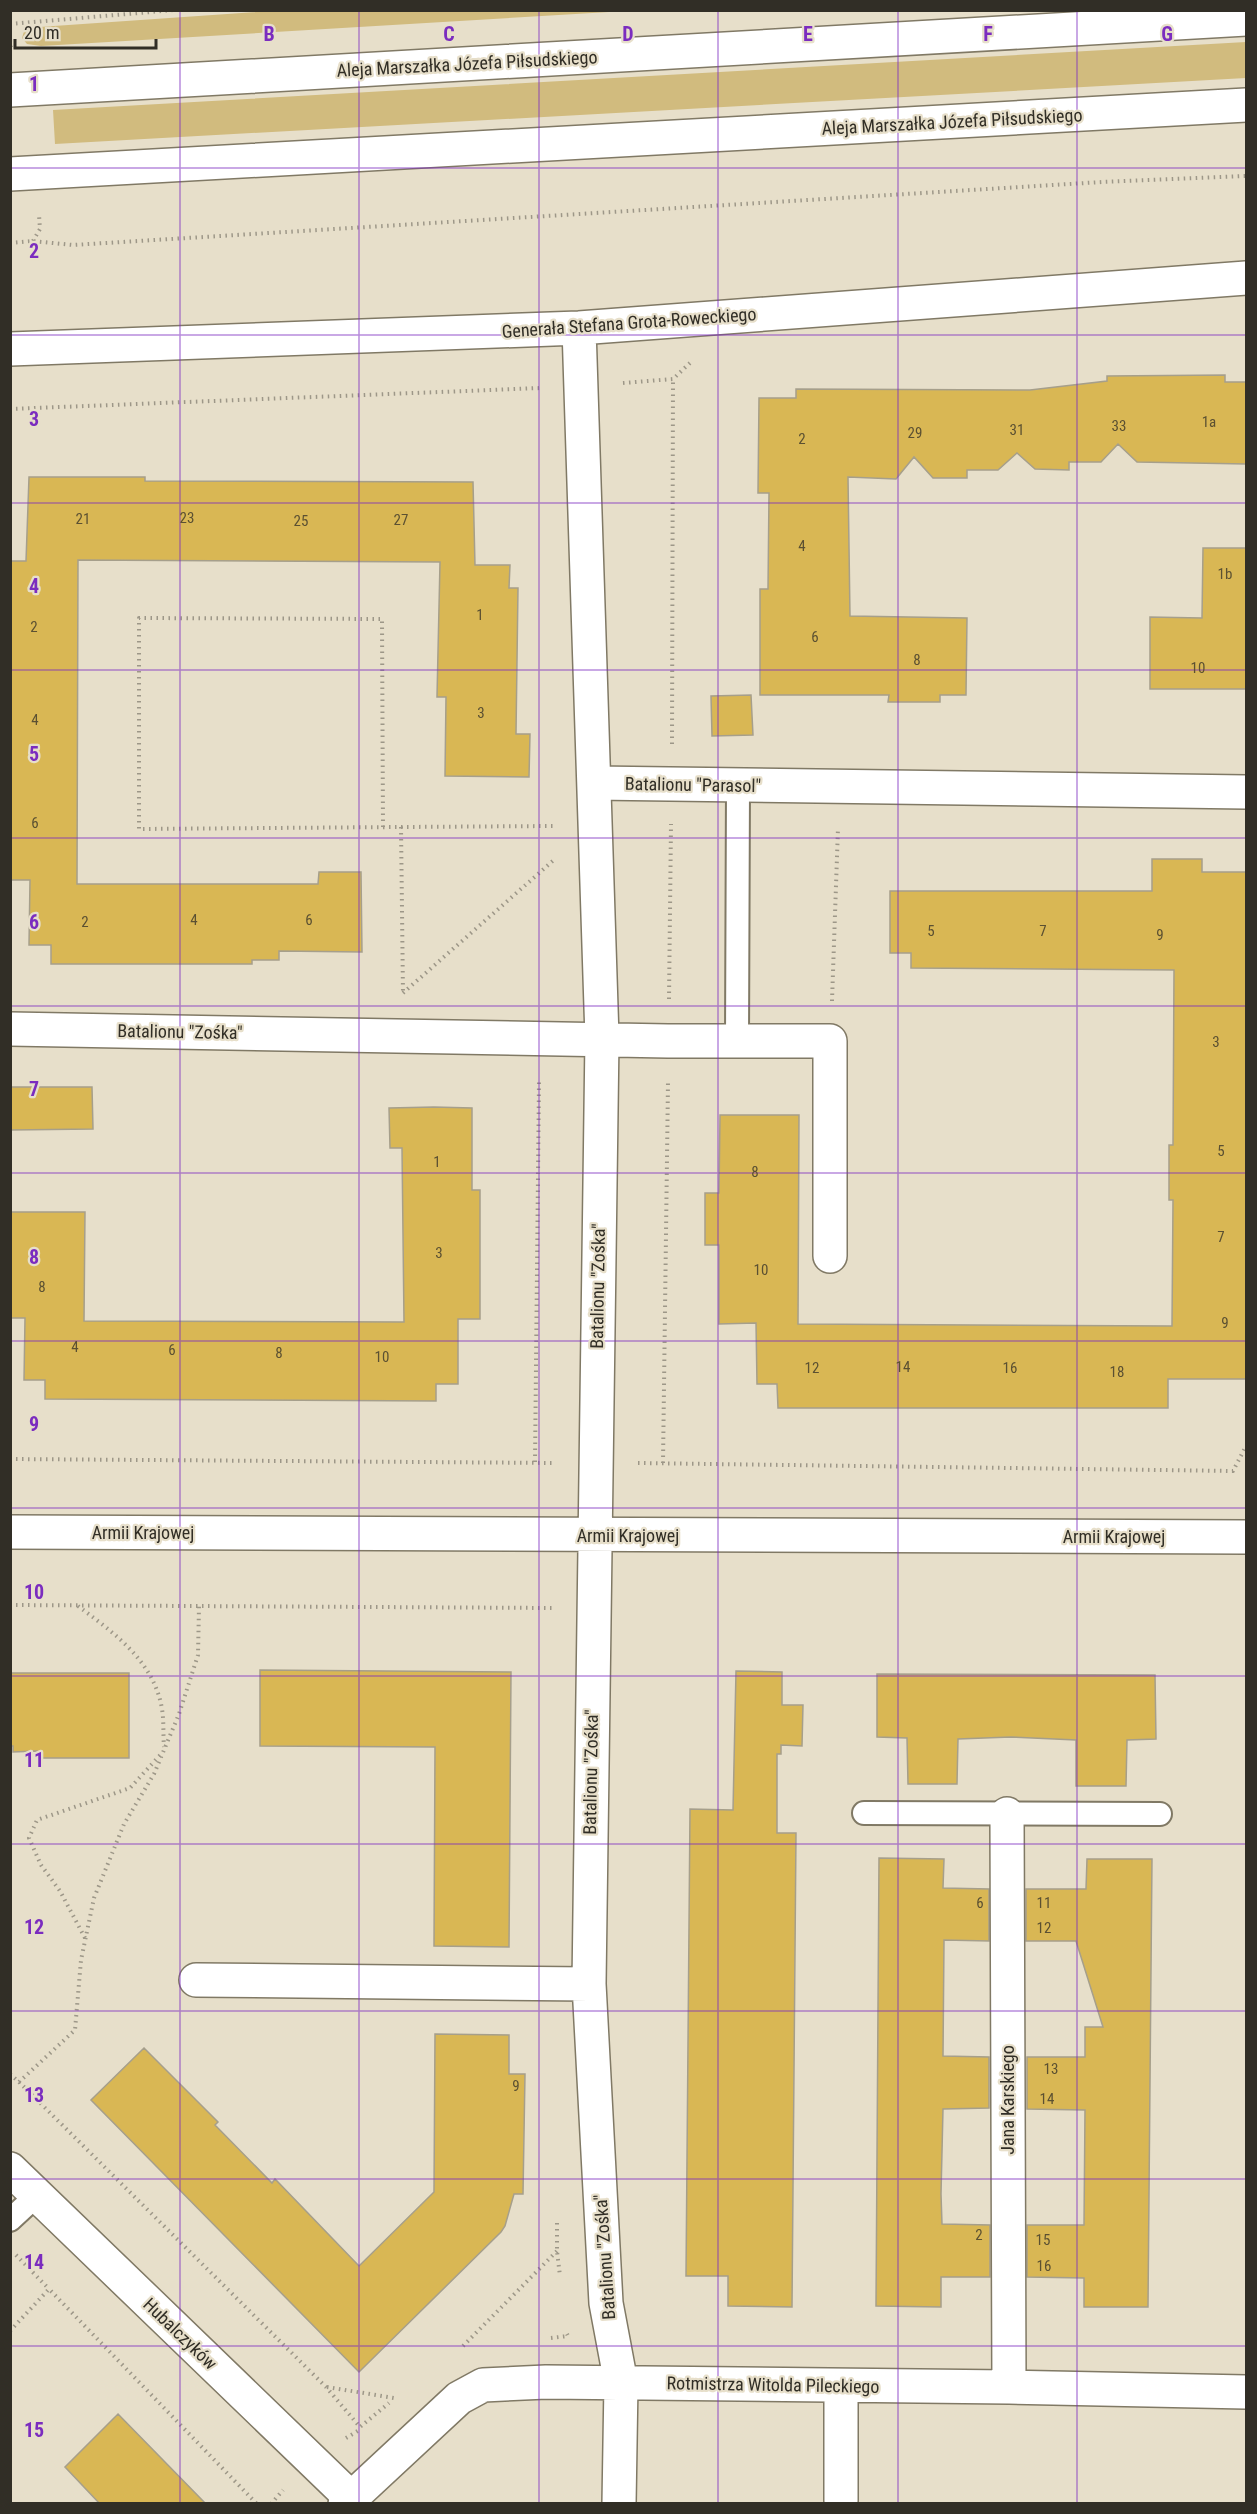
<svg xmlns="http://www.w3.org/2000/svg" width="1257" height="2514" font-family="'Roboto Condensed',sans-serif">
  <style>
    .green { fill: #d1bb7e }
    .building { fill: #d9b754; stroke: #a69f8b; stroke-width: 1.5 }
    .lines { fill: none; stroke-linecap: round; stroke-linejoin: round }
    .lane-casing { stroke: #807965; stroke-width: 26 }
    .street-casing { stroke: #807965; stroke-width: 36 }
    .secondary-casing { stroke: #807965; stroke-width: 36 }
    .path { stroke: #9d9788; stroke-width: 4; stroke-dasharray: 1.5 4.5; stroke-linecap: butt }
    .lane { stroke: #fff; stroke-width: 22 }
    .street { stroke: #fff; stroke-width: 33 }
    .secondary { stroke: #fff; stroke-width: 33 }
    .grid { fill: none; stroke: #7b2cbf; stroke-width: 1.5; stroke-opacity: 0.55 }
    .labels { text-anchor: middle; stroke-width: 4.5; stroke-linejoin: round; paint-order: stroke }
    .number-label { font-size: 15px; fill: #5b5032 }
    .street-label { font-size: 18px; fill: #312e26; stroke: #e7dfca }
    .grid-label { font-size: 20px; text-anchor: middle; font-weight: bold; fill: #7b2cbf; stroke: #e7dfca; stroke-width: 4.5; stroke-linejoin: round; paint-order: stroke }
  </style>
  <rect width="100%" height="100%" fill="#e7dfca"/>
  <path class="green" d="M 283,10 L 626,10 L 626,11 L 41,46 L 27,44 L 22,38 L 25,28 Z
    M 1246,42 L 1246,78 L 55,144 L 53,110 Z"/>
  <path class="building" d="M 1225,375 L 1225,382 L 1246,382 L 1246,464 L 1137,462 L 1118,444 L 1101,462 L 1069,462 L 1069,470 L 1035,469 L 1017,453 L 998,470 L 967,470 L 967,478 L 933,478 L 914,457 L 896,479 L 848,477 L 850,616 L 967,618 L 966,695 L 940,695 L 940,702 L 888,702 L 889,695 L 760,695 L 760,589 L 768,589 L 769,493 L 758,493 L 759,398 L 796,398 L 796,389 L 1030,390 L 1107,381 L 1107,376 Z
    M 29,477 L 145,477 L 145,481 L 473,482 L 475,565 L 510,565 L 509,588 L 518,588 L 516,734 L 530,734 L 529,777 L 445,776 L 446,697 L 437,697 L 440,562 L 78,560 L 77,884 L 318,884 L 319,872 L 361,872 L 362,952 L 279,951 L 279,960 L 252,960 L 252,964 L 51,964 L 51,945 L 29,945 L 30,880 L 10,880 L 10,561 L 26,561 Z
    M 1203,548 L 1246,548 L 1246,689 L 1150,689 L 1150,617 L 1202,618 Z
    M 751,695 L 753,735 L 712,736 L 711,696 Z
    M 1152,859 L 1202,859 L 1202,872 L 1246,872 L 1246,1379 L 1168,1379 L 1168,1408 L 778,1408 L 777,1384 L 757,1384 L 756,1323 L 719,1324 L 719,1245 L 705,1245 L 705,1193 L 719,1193 L 720,1115 L 799,1115 L 798,1324 L 1172,1326 L 1173,1200 L 1169,1200 L 1169,1145 L 1173,1145 L 1174,970 L 911,968 L 911,953 L 890,953 L 890,891 L 1152,891 Z
    M 10,1087 L 92,1087 L 93,1129 L 10,1130 Z
    M 434,1107 L 472,1108 L 472,1190 L 480,1190 L 480,1319 L 458,1319 L 458,1384 L 436,1384 L 436,1401 L 45,1399 L 45,1380 L 24,1380 L 25,1318 L 10,1318 L 10,1212 L 85,1212 L 84,1321 L 404,1322 L 402,1148 L 390,1148 L 389,1108 Z
    M 260,1670 L 511,1672 L 509,1947 L 434,1946 L 435,1747 L 260,1746 Z
    M 736,1671 L 782,1672 L 782,1705 L 803,1705 L 802,1746 L 781,1745 L 781,1754 L 777,1754 L 777,1833 L 796,1833 L 792,2307 L 728,2306 L 728,2276 L 686,2276 L 690,1809 L 733,1810 Z
    M 10,1673 L 129,1673 L 129,1758 L 38,1758 L 37,1751 L 13,1752 L 13,1746 L 10,1746 Z
    M 877,1674 L 1155,1675 L 1156,1739 L 1127,1740 L 1126,1786 L 1076,1786 L 1076,1740 L 1011,1737 L 958,1739 L 957,1784 L 908,1784 L 907,1738 L 877,1737 Z
    M 879,1858 L 944,1859 L 943,1888 L 989,1889 L 989,1941 L 944,1940 L 943,2056 L 989,2057 L 989,2108 L 943,2109 L 941,2194 L 942,2224 L 990,2225 L 990,2277 L 941,2277 L 941,2307 L 876,2306 Z
    M 1087,1859 L 1152,1859 L 1148,2307 L 1084,2307 L 1084,2278 L 1027,2277 L 1027,2225 L 1084,2225 L 1085,2110 L 1027,2109 L 1027,2057 L 1085,2057 L 1085,2027 L 1103,2027 L 1076,1941 L 1026,1941 L 1026,1889 L 1086,1889 Z
    M 435,2034 L 509,2035 L 509,2074 L 525,2074 L 523,2194 L 514,2194 L 505,2226 L 501,2232 L 359,2372 L 91,2100 L 144,2048 L 218,2122 L 215,2125 L 272,2183 L 275,2179 L 359,2266 L 434,2192 Z
    M 118,2414 L 163,2460 L 206,2504 L 100,2504 L 65,2467 Z"/>
  <g class="lines">
    <g class="lane-casing">
      <path id="lane" d="M 737,1041 L 738,786
        M 864,1813 L 1160,1814
        M 10,2220 L 37,2195"/>
    </g>
    <g class="street-casing">
      <path id="street" d="M 579,328 L 602,1038 L 589,1984 L 606,2303 L 621,2383 L 619,2504
        M 10,349 L 579,328 L 1246,278
        M 594,783 L 1246,792
        M 10,1029 L 668,1041 L 830,1041 L 830,1256
        M 10,1532 L 1246,1537
        M 1007,1814 L 1009,2387
        M 196,1980 L 589,1984
        M 10,2169 L 351,2498
        M 841,2386 L 841,2501
        M 345,2504 L 459,2398 L 483,2385 L 546,2382 L 1009,2387 L 1246,2392"/>
    </g>
    <g class="secondary-casing">
      <path id="secondary" d="M 10,90 L 1246,19
        M 10,174 L 1246,105"/>
    </g>
    <path class="path" d="M 10,24 L 174,10
      M 10,40 L 11,47
      M 33,241 L 40,229 L 39,215
      M 10,243 L 32,241 L 73,245 L 1102,182 L 1246,176
      M 623,383 L 673,379 L 692,361
      M 10,409 L 541,388
      M 672,744 L 673,379
      M 383,827 L 382,619 L 139,618 L 139,829 L 401,827 L 403,994
      M 401,827 L 553,826
      M 403,993 L 555,859
      M 669,999 L 671,824
      M 832,1001 L 838,828
      M 10,1459 L 556,1463
      M 535,1462 L 539,1080
      M 638,1463 L 1233,1471 L 1246,1446
      M 663,1463 L 668,1082
      M 10,1605 L 553,1608
      M 78,1606 C 114,1633 154,1661 162,1709 C 164,1721 163,1734 164,1747
      M 85,1938 L 60,1891 L 41,1865 L 29,1838 L 37,1820 L 130,1788 L 162,1753
      M 10,2074 L 19,2082 L 75,2030 L 81,1960 L 94,1898 L 124,1824 L 154,1774 L 179,1714 L 198,1655 L 199,1606
      M 19,2082 L 326,2387 L 360,2427 L 389,2403
      M 557,2223 L 557,2251 L 560,2276
      M 16,2255 L 49,2289
      M 10,2331 L 49,2289 L 257,2504
      M 551,2338 L 568,2336 L 567,2334
      M 463,2346 L 557,2251
      M 327,2387 L 394,2398
      M 346,2438 L 361,2429
      M 271,2504 L 283,2490"/>
    <use href="#lane" class="lane"/>
    <use href="#street" class="street"/>
    <use href="#secondary" class="secondary"/>
  </g>
  <path class="grid" d="M 180,10 L 180,2504M 359,10 L 359,2504M 539,10 L 539,2504M 718,10 L 718,2504M 898,10 L 898,2504M 1077,10 L 1077,2504M 10,168 L 1246,168M 10,335 L 1246,335M 10,503 L 1246,503M 10,670 L 1246,670M 10,838 L 1246,838M 10,1006 L 1246,1006M 10,1173 L 1246,1173M 10,1341 L 1246,1341M 10,1508 L 1246,1508M 10,1676 L 1246,1676M 10,1844 L 1246,1844M 10,2011 L 1246,2011M 10,2179 L 1246,2179M 10,2346 L 1246,2346"/>
  <g class="labels">
    <g class="number-label">
      <text x="1209" y="427">1a</text>
      <text x="1119" y="431">33</text>
      <text x="1017" y="435">31</text>
      <text x="915" y="438">29</text>
      <text x="802" y="444">2</text>
      <text x="187" y="523">23</text>
      <text x="83" y="524">21</text>
      <text x="401" y="525">27</text>
      <text x="301" y="526">25</text>
      <text x="802" y="551">4</text>
      <text x="1225" y="579">1b</text>
      <text x="480" y="620">1</text>
      <text x="34" y="632">2</text>
      <text x="815" y="642">6</text>
      <text x="917" y="665">8</text>
      <text x="1198" y="673">10</text>
      <text x="481" y="718">3</text>
      <text x="35" y="725">4</text>
      <text x="35" y="828">6</text>
      <text x="194" y="925">4</text>
      <text x="309" y="925">6</text>
      <text x="85" y="927">2</text>
      <text x="931" y="936">5</text>
      <text x="1043" y="936">7</text>
      <text x="1160" y="940">9</text>
      <text x="1216" y="1047">3</text>
      <text x="1221" y="1156">5</text>
      <text x="437" y="1167">1</text>
      <text x="755" y="1177">8</text>
      <text x="1221" y="1242">7</text>
      <text x="439" y="1258">3</text>
      <text x="761" y="1275">10</text>
      <text x="42" y="1292">8</text>
      <text x="1225" y="1328">9</text>
      <text x="75" y="1352">4</text>
      <text x="172" y="1355">6</text>
      <text x="279" y="1358">8</text>
      <text x="382" y="1362">10</text>
      <text x="903" y="1372">14</text>
      <text x="812" y="1373">12</text>
      <text x="1010" y="1373">16</text>
      <text x="1117" y="1377">18</text>
      <text x="980" y="1908">6</text>
      <text x="1044" y="1908">11</text>
      <text x="1044" y="1933">12</text>
      <text x="1051" y="2074">13</text>
      <text x="516" y="2091">9</text>
      <text x="1047" y="2104">14</text>
      <text x="979" y="2240">2</text>
      <text x="1043" y="2245">15</text>
      <text x="1044" y="2271">16</text>
    </g>
    <g class="street-label">
      <text transform="translate(467 64) rotate(-3)" y="6">Aleja Marszałka Józefa Piłsudskiego</text>
      <text transform="translate(952 122) rotate(-3)" y="6">Aleja Marszałka Józefa Piłsudskiego</text>
      <text transform="translate(629 323) rotate(-4)" y="6">Generała Stefana Grota-Roweckiego</text>
      <text transform="translate(693 785) rotate(1)" y="6">Batalionu "Parasol"</text>
      <text transform="translate(180 1032) rotate(1)" y="6">Batalionu "Zośka"</text>
      <text transform="translate(598 1286) rotate(-89)" y="6">Batalionu "Zośka"</text>
      <text x="143" y="1539">Armii Krajowej</text>
      <text x="628" y="1542">Armii Krajowej</text>
      <text x="1114" y="1543">Armii Krajowej</text>
      <text transform="translate(591 1772) rotate(-89)" y="6">Batalionu "Zośka"</text>
      <text transform="translate(1008 2100) rotate(-90)" y="6">Jana Karskiego</text>
      <text transform="translate(605 2257) rotate(-94)" y="6">Batalionu "Zośka"</text>
      <text transform="translate(180 2334) rotate(44)" y="6">Hubalczyków</text>
      <text transform="translate(773 2385) rotate(1)" y="6">Rotmistrza Witolda Pileckiego</text>
    </g>
  </g>
  <g class="grid-label">
    <text x="269" y="41">B</text>
    <text x="449" y="41">C</text>
    <text x="628" y="41">D</text>
    <text x="808" y="41">E</text>
    <text x="988" y="41">F</text>
    <text x="1167" y="41">G</text>
    <text x="34" y="91">1</text>
    <text x="34" y="258">2</text>
    <text x="34" y="426">3</text>
    <text x="34" y="593">4</text>
    <text x="34" y="761">5</text>
    <text x="34" y="929">6</text>
    <text x="34" y="1096">7</text>
    <text x="34" y="1264">8</text>
    <text x="34" y="1431">9</text>
    <text x="34" y="1599">10</text>
    <text x="34" y="1767">11</text>
    <text x="34" y="1934">12</text>
    <text x="34" y="2102">13</text>
    <text x="34" y="2269">14</text>
    <text x="34" y="2437">15</text>
  </g>
  <rect width="1257" height="2514" fill="none" stroke="#312e26" stroke-width="24"/>
  <path d="M15 39v9h141v-9" fill="none" stroke="#312e26" stroke-width="3"/>
  <text x="24" y="39" font-size="18" fill="#312e26" stroke="#e7dfca" stroke-width="4.5" paint-order="stroke">20 m</text>
</svg>
